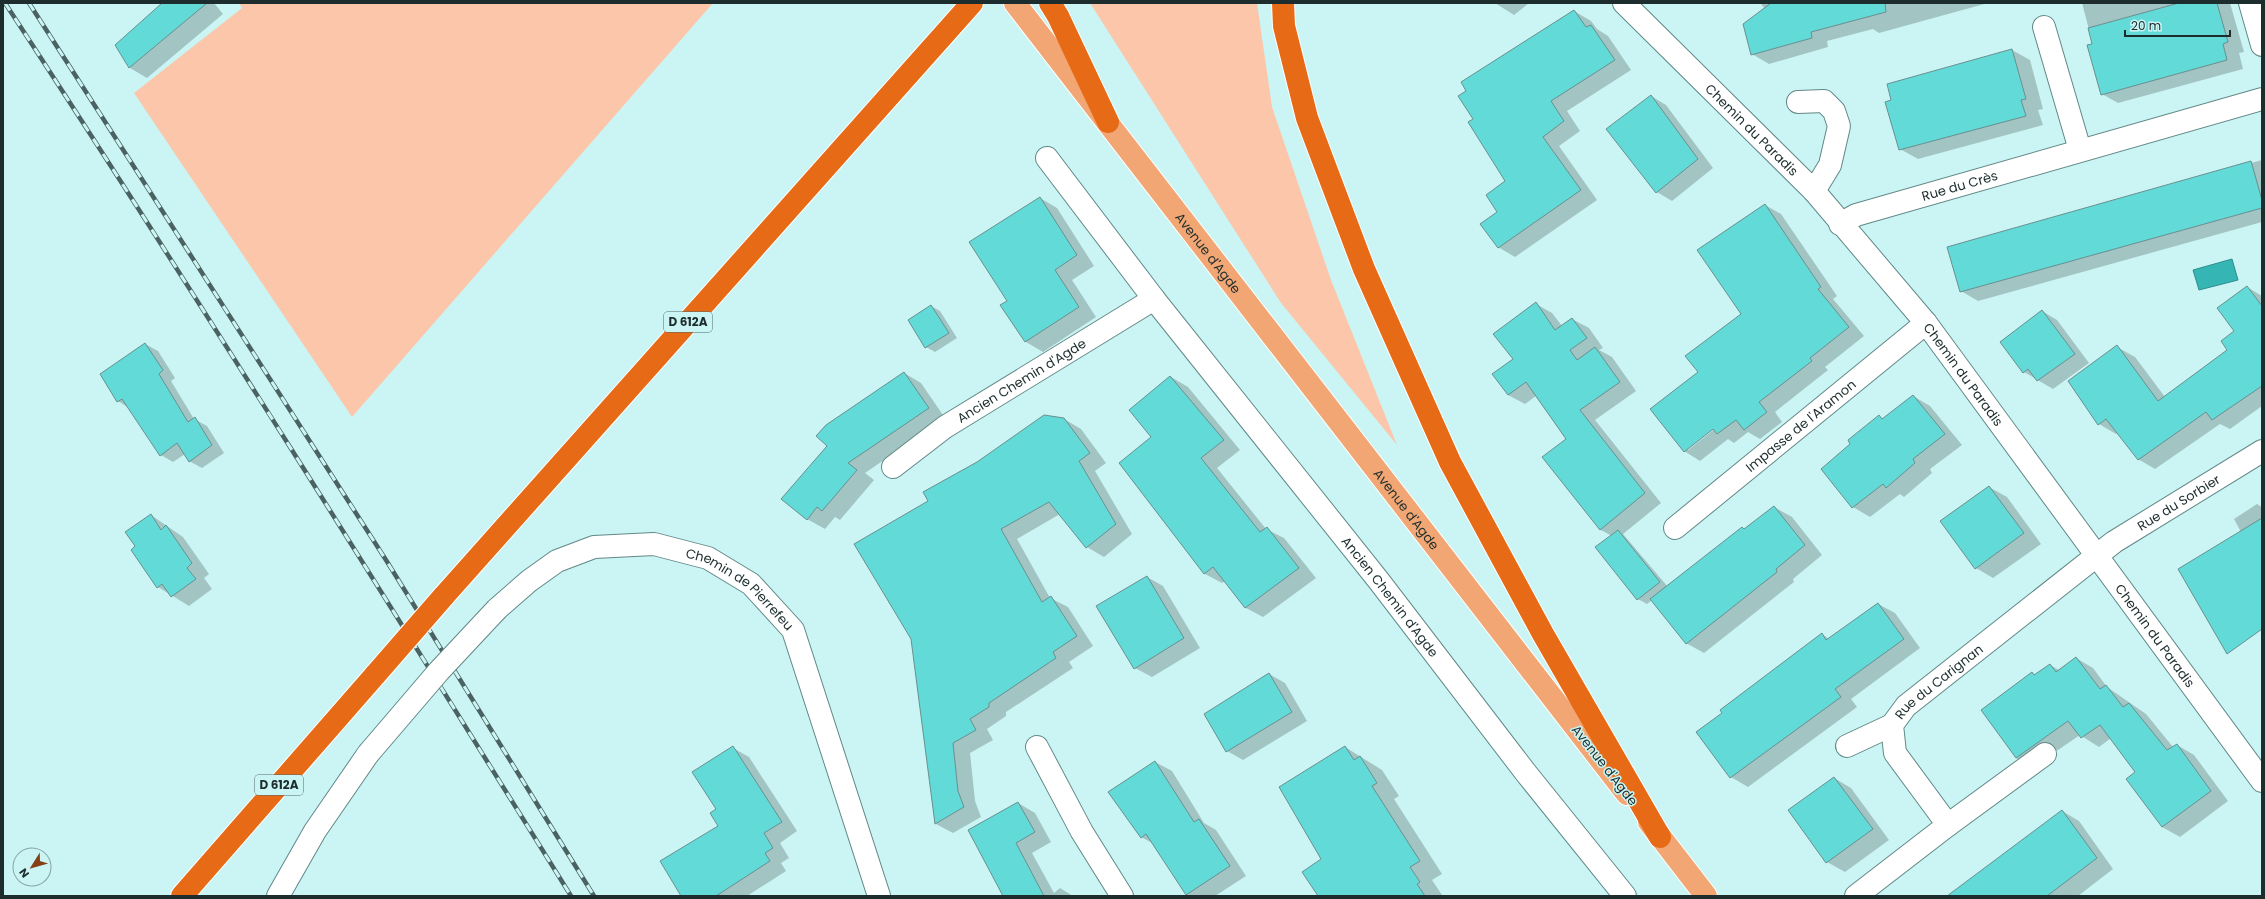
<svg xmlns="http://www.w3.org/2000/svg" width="2265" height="899" font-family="Poppins,sans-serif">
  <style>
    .green { fill: #fcc6ab }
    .water { fill: #35b6b5; stroke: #2e8d8c }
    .shadow { fill: #0003; fill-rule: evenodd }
    .building { fill: #61dad8; stroke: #69908f }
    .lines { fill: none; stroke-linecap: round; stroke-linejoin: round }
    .minor-casing { stroke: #618887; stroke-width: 24 }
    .major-casing { stroke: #fff; stroke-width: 24 }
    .highway-casing { stroke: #fff; stroke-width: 24 }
    .minor { stroke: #fff; stroke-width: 22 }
    .major { stroke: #f1a673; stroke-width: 22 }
    .highway { stroke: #e76a16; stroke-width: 22 }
    .rail-casing { stroke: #4b6262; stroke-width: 4.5 }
    .rail { stroke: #cbf5f4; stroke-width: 3; stroke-dasharray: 9; stroke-linecap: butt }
    .minor-bridge-casing { stroke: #618887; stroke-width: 24; stroke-linecap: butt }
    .highway-bridge-casing { stroke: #fff; stroke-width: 24; stroke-linecap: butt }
    .minor-bridge { stroke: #fff; stroke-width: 22 }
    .highway-bridge { stroke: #e76a16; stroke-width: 22 }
    .labels { text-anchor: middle; stroke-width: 3; stroke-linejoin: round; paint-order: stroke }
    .shield { fill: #cbf5f4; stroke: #516969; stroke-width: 1 }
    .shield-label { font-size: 12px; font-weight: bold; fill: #1d2d2d }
    .street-label { font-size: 13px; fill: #1d2d2d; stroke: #cbf5f4 }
  </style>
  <rect width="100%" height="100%" fill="#cbf5f4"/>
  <path class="green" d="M 239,3 L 713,3 L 352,417 L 134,93 L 242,8 Z
    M 1090,3 L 1257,3 L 1272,107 L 1331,280 L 1397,445 L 1281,303 Z"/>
  <path class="water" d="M 2232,259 L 2238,280 L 2199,290 L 2193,270 Z"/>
  <path class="shadow" d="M 163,3 L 214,3 L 223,14 L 147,78 L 130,68 L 116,45 Z
    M 1495,3 L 1529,3 L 1514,15 Z
    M 1764,3 L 1988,3 L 1879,33 L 1873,29 L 1827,41 L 1828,47 L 1769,64 L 1752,54 L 1765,9 L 1761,4 Z
    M 2082,3 L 2230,3 L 2244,52 L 2239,53 L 2243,69 L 2118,103 L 2102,94 L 2093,45 Z
    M 1574,11 L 1591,21 L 1597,29 L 1608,36 L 1631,70 L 1567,111 L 1580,131 L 1559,146 L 1597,200 L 1515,257 L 1498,247 L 1499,212 L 1507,182 L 1474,120 Z
    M 2012,50 L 2030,60 L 2043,109 L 2038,110 L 2043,125 L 1918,159 L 1900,149 Z
    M 1651,96 L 1666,105 L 1713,168 L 1672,201 L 1657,192 Z
    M 2262,160 L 2262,222 L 1978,301 L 1961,291 L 1948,247 Z
    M 1040,198 L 1057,208 L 1094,266 L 1072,280 L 1096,317 L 1043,352 L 1026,342 L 1008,301 Z
    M 1765,205 L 1781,214 L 1837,296 L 1833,299 L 1864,336 L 1825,367 L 1828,370 L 1775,412 L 1782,422 L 1760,439 L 1748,432 L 1734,443 L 1728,439 L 1700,461 L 1684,451 L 1700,373 L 1742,314 ZM 1716,425 L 1717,427 L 1688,450 L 1688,447 Z
    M 2247,287 L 2262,296 L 2262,406 L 2230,429 L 2220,424 L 2155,469 L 2138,459 L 2118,433 L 2116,434 L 2099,424 L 2117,347 L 2135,357 L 2165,397 L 2229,350 Z
    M 1536,304 L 1552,313 L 1562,326 L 1572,319 L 1589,328 L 1603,348 L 1599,350 L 1612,357 L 1636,391 L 1595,420 L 1661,503 L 1623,534 L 1668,587 L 1774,507 L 1792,517 L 1822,555 L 1793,579 L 1794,582 L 1704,653 L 1686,643 L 1652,600 L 1647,604 L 1638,599 L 1612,536 L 1601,530 L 1543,457 L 1567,440 L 1536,396 L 1525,404 L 1508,395 L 1514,360 Z
    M 931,306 L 940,311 L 957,338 L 935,352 L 926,347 L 909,321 Z
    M 2042,311 L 2057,320 L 2089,363 L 2053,389 L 2024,372 Z
    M 145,344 L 158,351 L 175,378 L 171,381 L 194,419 L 207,426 L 224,453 L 202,468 L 189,461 L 185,454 L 173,462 L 161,455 L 129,408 L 118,401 Z
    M 904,373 L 921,383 L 945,418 L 865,473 L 874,480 L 840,520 L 835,517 L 825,529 L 807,519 L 828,446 Z
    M 1171,377 L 1188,387 L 1240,450 L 1217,468 L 1266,529 L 1284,538 L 1316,578 L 1263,617 L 1246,608 L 1225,581 L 1222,583 L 1205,574 L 1120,464 L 1153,437 Z
    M 1913,396 L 1930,406 L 1962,445 L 1930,469 L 1932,473 L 1904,497 L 1900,494 L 1870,517 L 1853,507 L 1852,444 L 1879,416 L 1883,419 Z
    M 1064,419 L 1081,429 L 1106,463 L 1095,471 L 1132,534 L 1104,557 L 1087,547 L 1060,514 L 1017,539 L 1050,598 L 1068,607 L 1093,646 L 1069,662 L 1073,668 L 1006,712 L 1006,716 L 987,729 L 993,740 L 970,753 L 975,801 L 981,817 L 953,833 L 936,824 L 912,639 L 929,501 Z
    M 1989,487 L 2007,497 L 2041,544 L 1993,578 L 1976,568 Z
    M 2257,504 L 2262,507 L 2262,621 L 2241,532 L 2234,519 Z
    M 151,515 L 183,537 L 209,574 L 204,578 L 212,589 L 189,606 L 158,587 L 137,546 Z
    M 1147,577 L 1163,586 L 1200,648 L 1152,677 L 1135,668 Z
    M 1878,604 L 1895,613 L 1920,648 L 1851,699 L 1857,707 L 1748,787 L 1731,777 L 1723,713 L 1822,634 L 1829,639 Z
    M 2076,658 L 2093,668 L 2107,687 L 2146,714 L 2173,747 L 2177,745 L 2194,755 L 2228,801 L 2180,837 L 2162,827 L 2137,773 L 2111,738 L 2099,747 L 2080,735 L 2033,767 L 2016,758 L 2032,673 L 2035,675 L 2050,665 L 2059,670 Z
    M 1269,674 L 1285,683 L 1307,721 L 1243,760 L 1227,751 Z
    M 1345,747 L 1382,770 L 1399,796 L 1394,799 L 1442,874 L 1432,880 L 1442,895 L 1440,896 L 1319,896 L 1323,859 Z
    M 733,748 L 749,757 L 797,831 L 780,843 L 789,858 L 781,863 L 786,871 L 747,896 L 682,896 L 719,826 L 718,810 Z
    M 1155,762 L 1172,771 L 1204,823 L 1216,830 L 1246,876 L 1215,896 L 1187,895 L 1154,844 L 1141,837 Z
    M 1834,778 L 1851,788 L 1889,840 L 1845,872 L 1827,862 L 1789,811 Z
    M 1018,803 L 1035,813 L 1051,842 L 1032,853 L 1054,893 L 1060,888 L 1073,896 L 1004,896 Z
    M 2062,811 L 2079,821 L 2113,869 L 2078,896 L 1970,896 Z"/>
  <path class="building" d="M 162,3 L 207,3 L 129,68 L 115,45 Z
    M 1771,3 L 1885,3 L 1886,12 L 1811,32 L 1812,38 L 1751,55 L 1743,24 Z
    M 2179,3 L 2217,3 L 2228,42 L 2223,44 L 2227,60 L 2101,95 L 2087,45 L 2092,44 L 2088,28 Z
    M 1574,10 L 1586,27 L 1591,25 L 1615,60 L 1551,101 L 1564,121 L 1543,137 L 1581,190 L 1498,248 L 1480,224 L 1497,212 L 1486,195 L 1505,181 L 1468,122 L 1473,119 L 1458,96 L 1466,91 L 1461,82 Z
    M 2012,49 L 2026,99 L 2021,100 L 2026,116 L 1899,150 L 1885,102 L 1891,100 L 1887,84 Z
    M 1651,95 L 1698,159 L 1656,193 L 1606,129 Z
    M 2251,161 L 2262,200 L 2262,208 L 1960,292 L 1947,247 Z
    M 1040,197 L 1077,255 L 1055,270 L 1079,307 L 1025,342 L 1000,305 L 1007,301 L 969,242 Z
    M 1765,204 L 1821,287 L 1818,289 L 1849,327 L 1810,358 L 1812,361 L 1759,402 L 1767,412 L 1744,430 L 1736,420 L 1717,434 L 1713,429 L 1684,452 L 1650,409 L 1698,372 L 1685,356 L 1741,314 L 1697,250 Z
    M 2247,286 L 2262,306 L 2262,386 L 2212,420 L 2206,412 L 2138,460 L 2106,419 L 2098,425 L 2068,381 L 2117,345 L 2158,401 L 2227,350 L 2221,341 L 2234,331 L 2217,308 Z
    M 1536,302 L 1555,330 L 1572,318 L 1587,338 L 1570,350 L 1577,360 L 1595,347 L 1620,382 L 1580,410 L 1645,493 L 1600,530 L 1542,457 L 1566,439 L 1526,382 L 1508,395 L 1492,374 L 1513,359 L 1493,334 Z
    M 931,305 L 949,333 L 925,348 L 908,320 Z
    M 2042,310 L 2075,354 L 2037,381 L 2028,369 L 2023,373 L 2000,342 Z
    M 145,343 L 163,370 L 159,374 L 188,422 L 195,417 L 212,445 L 189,462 L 177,443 L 160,456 L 122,399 L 117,402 L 100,374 Z
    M 904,372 L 929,408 L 848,463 L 857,470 L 822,511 L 817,507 L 807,520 L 781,499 L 827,446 L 816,436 L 826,425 Z
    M 1170,376 L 1224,440 L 1201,458 L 1260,532 L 1267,527 L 1299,568 L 1245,608 L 1213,567 L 1204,574 L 1119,463 L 1151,437 L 1129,410 Z
    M 1913,395 L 1945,434 L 1913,459 L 1915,463 L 1886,488 L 1883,484 L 1852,508 L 1821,469 L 1850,444 L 1848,440 L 1879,415 L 1882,419 Z
    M 1044,415 L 1064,418 L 1090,453 L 1079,461 L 1116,524 L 1086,548 L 1049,502 L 1001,529 L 1042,602 L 1051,596 L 1077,636 L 1053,652 L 1056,658 L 989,703 L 989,707 L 970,719 L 976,730 L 953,743 L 958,791 L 964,807 L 935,824 L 911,639 L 854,544 L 928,501 L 923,492 L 977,462 Z
    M 1989,486 L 2024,533 L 1975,569 L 1940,521 Z
    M 1774,506 L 1805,545 L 1776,569 L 1777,572 L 1686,644 L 1650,599 L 1742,527 L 1744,529 Z
    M 151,514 L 161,530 L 166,525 L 192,563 L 187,568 L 196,579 L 171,597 L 162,584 L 157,588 L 131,550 L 135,546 L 125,532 Z
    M 2262,518 L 2262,629 L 2227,654 L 2178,569 Z
    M 1618,530 L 1660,582 L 1637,600 L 1595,547 Z
    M 1147,576 L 1184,638 L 1134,669 L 1096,606 Z
    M 1878,603 L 1904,639 L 1835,689 L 1841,697 L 1730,778 L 1696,732 L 1722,713 L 1720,710 L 1822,633 L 1826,640 Z
    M 2076,657 L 2100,689 L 2106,685 L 2123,707 L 2129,703 L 2167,750 L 2177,744 L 2211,791 L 2162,827 L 2126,779 L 2135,772 L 2100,725 L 2081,738 L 2068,721 L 2016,758 L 1981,710 L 2032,672 L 2034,675 L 2050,664 L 2056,672 Z
    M 1269,673 L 1292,712 L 1226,752 L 1204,714 Z
    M 733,746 L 782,822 L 764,833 L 773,848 L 765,853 L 770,861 L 716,896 L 681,896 L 660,861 L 718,826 L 710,813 L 716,809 L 692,772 Z
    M 1345,746 L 1354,760 L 1360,756 L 1377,783 L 1372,786 L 1420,861 L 1410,867 L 1420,882 L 1417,884 L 1425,896 L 1318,896 L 1302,872 L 1321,859 L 1279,787 Z
    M 1155,761 L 1194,822 L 1199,819 L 1230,866 L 1186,895 L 1146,834 L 1141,838 L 1108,792 Z
    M 1834,777 L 1873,829 L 1826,863 L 1788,810 Z
    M 1018,802 L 1035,832 L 1016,843 L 1044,896 L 1003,896 L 968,830 Z
    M 2062,810 L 2097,858 L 2047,896 L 1947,896 Z"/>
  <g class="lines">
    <g class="minor-casing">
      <g id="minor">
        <path id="s1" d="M 1624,3 L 1814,191 L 1926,323 L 2262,781"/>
        <path d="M 2250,3 L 2262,45"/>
        <path d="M 2044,27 L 2080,150"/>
        <path d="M 1798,102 L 1824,101 L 1834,111 L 1839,126 L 1830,165 L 1814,191"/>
        <path id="s2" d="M 1047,158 L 1154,299 L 1379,581 L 1526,773 L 1625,896"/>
        <path id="s3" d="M 1840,224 L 1856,215 L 2262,99"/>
        <path id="s4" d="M 893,467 L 945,427 L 1154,299"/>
        <path id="s5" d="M 1675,528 L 1926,323"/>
        <path id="s6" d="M 497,609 L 529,581 L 557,561 L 594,547 L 654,544 L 708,558 L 751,584 L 793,630 L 879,896"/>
        <path d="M 1847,746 L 1892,725"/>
        <path d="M 1037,747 L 1082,832 L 1122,896"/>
        <path d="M 1948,825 L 2045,754"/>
        <path d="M 278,896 L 315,831 L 368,754"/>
        <path id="s7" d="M 1856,896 L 1948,825 L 1895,753 L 1892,725 L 1906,706 L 2114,542 L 2262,451"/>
      </g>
    </g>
    <g class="major-casing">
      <g id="major">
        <path id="s8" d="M 1015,3 L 1627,794"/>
        <path d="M 1649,822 L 1706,896"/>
      </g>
    </g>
    <g class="highway-casing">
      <path id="highway" d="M 1050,3 L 1058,16 L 1108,122
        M 1283,3 L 1284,26 L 1307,118 L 1364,269 L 1450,462 L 1543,634 L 1660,837
        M 443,597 L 972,3
        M 182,896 L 376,674"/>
    </g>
    <use href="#minor" class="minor"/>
    <use href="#major" class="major"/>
    <use href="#highway" class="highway"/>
    <g class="rail-casing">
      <path id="rail" d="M 5,3 C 198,298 385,597 571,896
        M 29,3 L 386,560 L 594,896"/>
    </g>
    <use href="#rail" class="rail"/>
    <g class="minor-bridge-casing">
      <path id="minor-bridge" d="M 368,754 L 439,671 L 497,609"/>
    </g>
    <g class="highway-bridge-casing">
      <path id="highway-bridge" d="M 376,674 L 443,597"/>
    </g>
    <use href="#minor-bridge" class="minor-bridge"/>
    <use href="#highway-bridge" class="highway-bridge"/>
  </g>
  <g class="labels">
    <g class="shield">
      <rect x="664" y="312" width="48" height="20" rx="3"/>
      <rect x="255" y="775" width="48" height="20" rx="3"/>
    </g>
    <g class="shield-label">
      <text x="688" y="326">D 612A</text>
      <text x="279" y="789">D 612A</text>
    </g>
    <g class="street-label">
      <text dy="5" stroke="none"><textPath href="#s1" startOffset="180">Chemin du Paradis</textPath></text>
      <text dy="5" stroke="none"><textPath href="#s3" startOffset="126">Rue du Crès</textPath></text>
      <text dy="5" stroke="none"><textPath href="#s8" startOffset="316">Avenue d'Agde</textPath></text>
      <text dy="5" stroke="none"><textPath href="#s1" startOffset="504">Chemin du Paradis</textPath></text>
      <text dy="5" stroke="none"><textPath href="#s4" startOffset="155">Ancien Chemin d'Agde</textPath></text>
      <text dy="5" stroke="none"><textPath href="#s5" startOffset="162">Impasse de l'Aramon</textPath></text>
      <text dy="5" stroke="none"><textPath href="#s7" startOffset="598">Rue du Sorbier</textPath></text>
      <text dy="5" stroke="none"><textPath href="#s8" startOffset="640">Avenue d'Agde</textPath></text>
      <text dy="5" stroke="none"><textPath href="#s6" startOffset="276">Chemin de Pierrefeu</textPath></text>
      <text dy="5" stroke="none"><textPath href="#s2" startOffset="557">Ancien Chemin d'Agde</textPath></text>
      <text dy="5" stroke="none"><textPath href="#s1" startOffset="828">Chemin du Paradis</textPath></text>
      <text dy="5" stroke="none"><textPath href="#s7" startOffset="298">Rue du Carignan</textPath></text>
      <text transform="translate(1605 765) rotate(52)" y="5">Avenue d'Agde</text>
    </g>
  </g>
  <rect width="2265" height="899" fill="none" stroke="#1d2d2d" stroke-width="8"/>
  <g transform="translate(32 867) rotate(233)"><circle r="19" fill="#cbf5f4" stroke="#85a5a4"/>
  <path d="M0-3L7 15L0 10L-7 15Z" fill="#854018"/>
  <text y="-6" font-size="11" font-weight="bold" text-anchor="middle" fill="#1d2d2d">N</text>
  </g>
  <path d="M2125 30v6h105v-6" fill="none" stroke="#1d2d2d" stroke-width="2"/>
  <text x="2131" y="30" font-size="12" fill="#1d2d2d" stroke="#cbf5f4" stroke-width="3" paint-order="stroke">20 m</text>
</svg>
